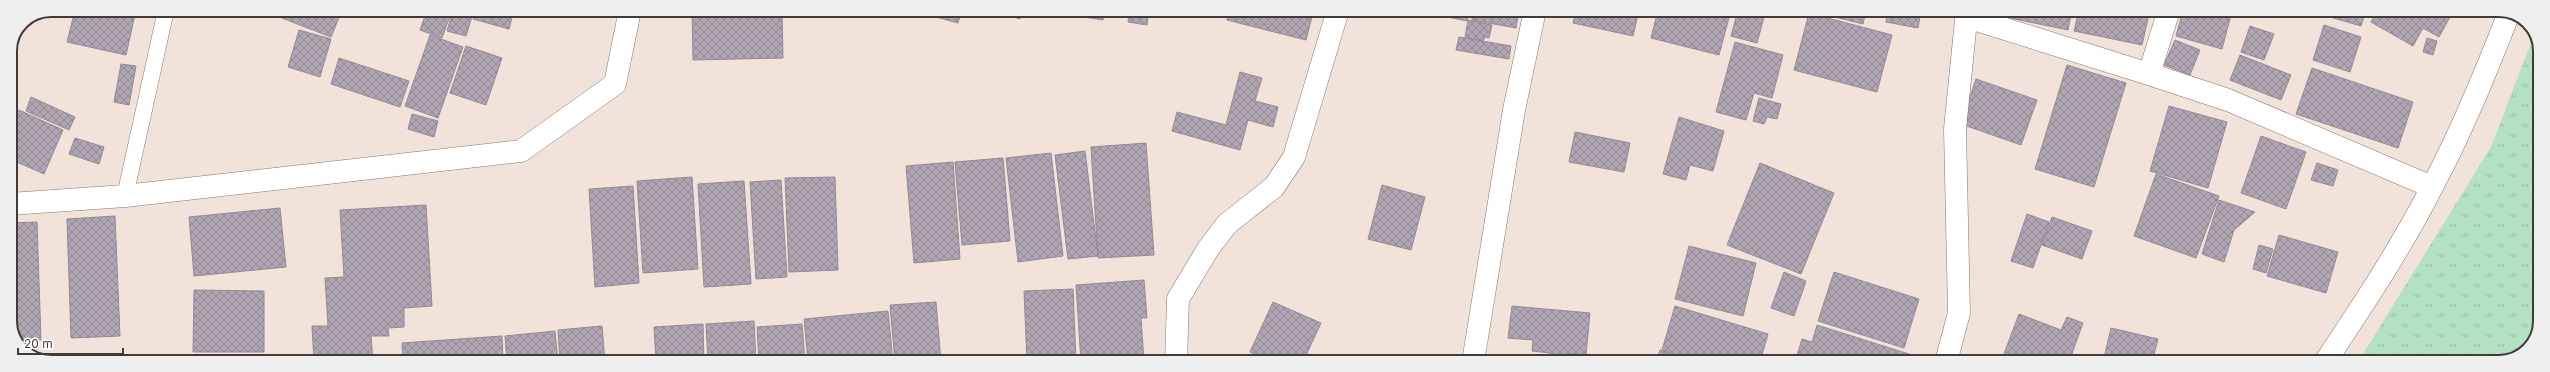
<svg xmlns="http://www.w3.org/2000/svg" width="2550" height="372" font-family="Inter,sans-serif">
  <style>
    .grass { fill: url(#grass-tufts) }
    .building { fill: url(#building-cross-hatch); stroke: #938a96 }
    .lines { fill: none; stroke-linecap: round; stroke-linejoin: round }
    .lane-casing { stroke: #85786f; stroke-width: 17 }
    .street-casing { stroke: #85786f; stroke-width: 23 }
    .lane { stroke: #fff; stroke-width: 16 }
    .street { stroke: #fff; stroke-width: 22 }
    .rim { fill: none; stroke: #403b36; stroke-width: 2 }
  </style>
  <defs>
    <pattern id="grass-tufts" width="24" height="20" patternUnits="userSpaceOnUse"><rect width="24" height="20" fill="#b2e1c3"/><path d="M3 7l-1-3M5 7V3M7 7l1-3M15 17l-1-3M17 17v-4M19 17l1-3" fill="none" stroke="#9ac2a8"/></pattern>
    <pattern id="building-cross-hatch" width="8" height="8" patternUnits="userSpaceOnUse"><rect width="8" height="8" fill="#b0a6b3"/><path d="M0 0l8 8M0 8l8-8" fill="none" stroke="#918892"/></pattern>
  </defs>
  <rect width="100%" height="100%" fill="#f1e3d9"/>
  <path class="grass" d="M 2534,35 L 2540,46 L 2540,326 L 2526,352 L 2499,362 L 2358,362 L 2491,147 Z"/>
  <path class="building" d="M 75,10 L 136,10 L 126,55 L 67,42 Z
    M 261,10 L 342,10 L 331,37 Z
    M 427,10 L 452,10 L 442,38 L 420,30 Z
    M 453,10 L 474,10 L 466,36 L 447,31 Z
    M 476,10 L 514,10 L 509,29 L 473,19 Z
    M 692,10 L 782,10 L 783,58 L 693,60 Z
    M 910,10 L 962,10 L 958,23 Z
    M 992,10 L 1023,10 L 1020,19 Z
    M 1078,10 L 1118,10 L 1117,13 L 1104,11 L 1103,20 L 1077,16 Z
    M 1130,10 L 1149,10 L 1147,25 L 1128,22 Z
    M 1229,10 L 1299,10 L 1313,13 L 1306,40 L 1227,20 Z
    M 1414,10 L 1469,10 L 1467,21 Z
    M 1473,10 L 1519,10 L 1516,28 L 1472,20 Z
    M 1576,10 L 1639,10 L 1633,36 L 1573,23 Z
    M 1658,10 L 1731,10 L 1719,55 L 1651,38 Z
    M 1738,10 L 1766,10 L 1757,43 L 1731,36 Z
    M 1806,10 L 1866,10 L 1863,24 Z
    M 1888,10 L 1921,11 L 1918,28 L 1886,22 Z
    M 1987,10 L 2072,10 L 2068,30 L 1986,13 Z
    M 2079,10 L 2150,10 L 2142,45 L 2074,31 Z
    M 2183,10 L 2215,10 L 2231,15 L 2222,49 L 2176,36 Z
    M 2324,10 L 2366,10 L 2361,26 L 2323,15 Z
    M 2378,10 L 2454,10 L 2439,37 L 2423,28 L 2413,46 L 2371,22 Z
    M 1809,13 L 1892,35 L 1877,92 L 1794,70 Z
    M 1468,20 L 1492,25 L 1489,38 L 1485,37 L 1483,41 L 1465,37 Z
    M 2324,25 L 2361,37 L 2350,72 L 2313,60 Z
    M 2250,26 L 2274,34 L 2264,60 L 2241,52 Z
    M 299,30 L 331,39 L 320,77 L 288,67 Z
    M 430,35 L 463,47 L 438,118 L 405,106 Z
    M 1459,37 L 1511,46 L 1509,59 L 1456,50 Z
    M 2427,38 L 2437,41 L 2433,55 L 2423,52 Z
    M 2175,40 L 2200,50 L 2190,75 L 2164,65 Z
    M 1735,42 L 1783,55 L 1772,98 L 1754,93 L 1746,120 L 1716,112 Z
    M 466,46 L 502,58 L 486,105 L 450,93 Z
    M 2240,55 L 2291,75 L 2281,100 L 2230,80 Z
    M 339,58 L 409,81 L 400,107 L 331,84 Z
    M 121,64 L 136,66 L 129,105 L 114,102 Z
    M 2067,65 L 2126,83 L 2094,187 L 2035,169 Z
    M 2312,68 L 2413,102 L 2398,148 L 2296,114 Z
    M 1240,72 L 1262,78 L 1255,101 L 1278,107 L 1273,127 L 1248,120 L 1240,150 L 1172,131 L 1177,112 L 1226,125 Z
    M 1976,79 L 2037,100 L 2021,145 L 1961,124 Z
    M 31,97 L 75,117 L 69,130 L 26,111 Z
    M 1759,98 L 1781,104 L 1777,119 L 1767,117 L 1764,124 L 1753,121 Z
    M 2169,106 L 2227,122 L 2208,188 L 2150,171 Z
    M 19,110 L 63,130 L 44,174 L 10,159 L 10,130 Z
    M 412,114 L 438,121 L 434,137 L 408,129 Z
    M 1679,117 L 1724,131 L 1713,171 L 1690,165 L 1686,180 L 1663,174 Z
    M 1575,132 L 1630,143 L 1624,172 L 1569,162 Z
    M 2261,136 L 2306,152 L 2286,209 L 2241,193 Z
    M 75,138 L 104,147 L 99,164 L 69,154 Z
    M 1146,143 L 1154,255 L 1098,258 L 1091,147 Z
    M 1085,151 L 1098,256 L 1068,259 L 1055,155 Z
    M 1051,153 L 1063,256 L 1018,262 L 1006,158 Z
    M 1003,158 L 1010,241 L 962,245 L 955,162 Z
    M 953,162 L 960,259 L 914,263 L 906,166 Z
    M 1760,163 L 1834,193 L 1801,274 L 1727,245 Z
    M 2317,163 L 2338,170 L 2333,186 L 2311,180 Z
    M 2156,174 L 2219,196 L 2196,258 L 2134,236 Z
    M 692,177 L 698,269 L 643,273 L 637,181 Z
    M 835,177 L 838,270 L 789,272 L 785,178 Z
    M 781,180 L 787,277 L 756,279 L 750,182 Z
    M 744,181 L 751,284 L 704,287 L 698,184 Z
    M 1382,185 L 1425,197 L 1411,250 L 1368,239 Z
    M 633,186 L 639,283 L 595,287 L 589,189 Z
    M 2219,200 L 2255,212 L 2234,230 L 2224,262 L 2202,254 Z
    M 426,205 L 432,306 L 404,308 L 404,327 L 388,328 L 389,336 L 371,336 L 373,362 L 314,362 L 312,326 L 328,326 L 325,278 L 344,277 L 340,210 Z
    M 280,208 L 286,267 L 194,276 L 189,217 Z
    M 2027,214 L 2049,222 L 2033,268 L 2011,261 Z
    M 115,216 L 120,336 L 71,338 L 67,219 Z
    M 2052,217 L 2092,231 L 2082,259 L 2042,245 Z
    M 37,222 L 41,340 L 17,341 L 10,326 L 10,223 Z
    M 2279,235 L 2338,252 L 2326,293 L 2267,276 Z
    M 2259,245 L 2273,249 L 2266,273 L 2253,269 Z
    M 1689,246 L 1756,263 L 1743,316 L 1675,299 Z
    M 1784,272 L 1806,281 L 1794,316 L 1771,308 Z
    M 1834,272 L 1919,299 L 1904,348 L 1818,321 Z
    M 1144,280 L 1147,318 L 1141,318 L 1144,361 L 1081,362 L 1076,285 Z
    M 1073,289 L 1076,362 L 1027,362 L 1024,291 Z
    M 194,290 L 264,291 L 264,352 L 193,352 Z
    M 936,302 L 941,362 L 895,362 L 890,305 Z
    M 1273,302 L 1321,323 L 1303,362 L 1283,355 L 1280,362 L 1272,362 L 1250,352 Z
    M 1512,306 L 1590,313 L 1586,355 L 1566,353 L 1565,362 L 1549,362 L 1550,353 L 1532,351 L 1533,340 L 1508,338 Z
    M 1675,306 L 1768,334 L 1760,362 L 1702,362 L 1662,350 Z
    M 888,311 L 893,362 L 808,362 L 804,319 Z
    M 2019,314 L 2061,330 L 2067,317 L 2083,323 L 2069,362 L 2010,362 L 2002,359 Z
    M 754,321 L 756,362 L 708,362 L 706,324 Z
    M 703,324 L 704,362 L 656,362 L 654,327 Z
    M 802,324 L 805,362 L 759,362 L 757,327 Z
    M 1817,325 L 1909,354 L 1907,362 L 1795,362 L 1802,339 L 1812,342 Z
    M 602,326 L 605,362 L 560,362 L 558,330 Z
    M 2111,328 L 2158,339 L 2152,362 L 2132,360 L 2132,362 L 2103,362 Z
    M 555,331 L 558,362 L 507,362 L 505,336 Z
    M 502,336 L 503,362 L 403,362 L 402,343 Z
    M 1660,350 L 1696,362 L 1656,362 Z
    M 67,356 L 67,362 L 46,362 L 37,357 Z
    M 1407,360 L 1407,362 L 1353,362 Z"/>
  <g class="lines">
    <g class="lane-casing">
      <path id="lane" d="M 125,196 L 166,10"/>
    </g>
    <g class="street-casing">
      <path id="street" d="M 1967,17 L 2149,74 L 2169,10
        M 2149,74 L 2228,100 L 2432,187
        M 10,204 L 125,196 L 521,151 L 615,84 L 630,10
        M 1176,362 L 1178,299 L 1208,249 L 1227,224 L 1274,187 L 1294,157 L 1338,10
        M 1473,362 L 1514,110 L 1535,10
        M 1946,362 L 1959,313 L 1955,129 L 1967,10
        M 2325,362 C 2363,305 2401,248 2432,187 C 2462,131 2486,72 2509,13"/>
    </g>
    <use href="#lane" class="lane"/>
    <use href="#street" class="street"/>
  </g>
  <path d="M0 0H2550V372H0ZM51 17H2499A34 34 0 0 1 2533 51V321A34 34 0 0 1 2499 355H51A34 34 0 0 1 17 321V51A34 34 0 0 1 51 17Z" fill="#f0efef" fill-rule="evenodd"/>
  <path class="rim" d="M51 17H2499A34 34 0 0 1 2533 51V321A34 34 0 0 1 2499 355H51A34 34 0 0 1 17 321V51A34 34 0 0 1 51 17Z"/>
  <path d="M18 348v6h105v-6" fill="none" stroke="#403b36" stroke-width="2"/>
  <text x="24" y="348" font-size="12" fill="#403b36" stroke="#ffffff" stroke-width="3" paint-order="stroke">20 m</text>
</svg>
